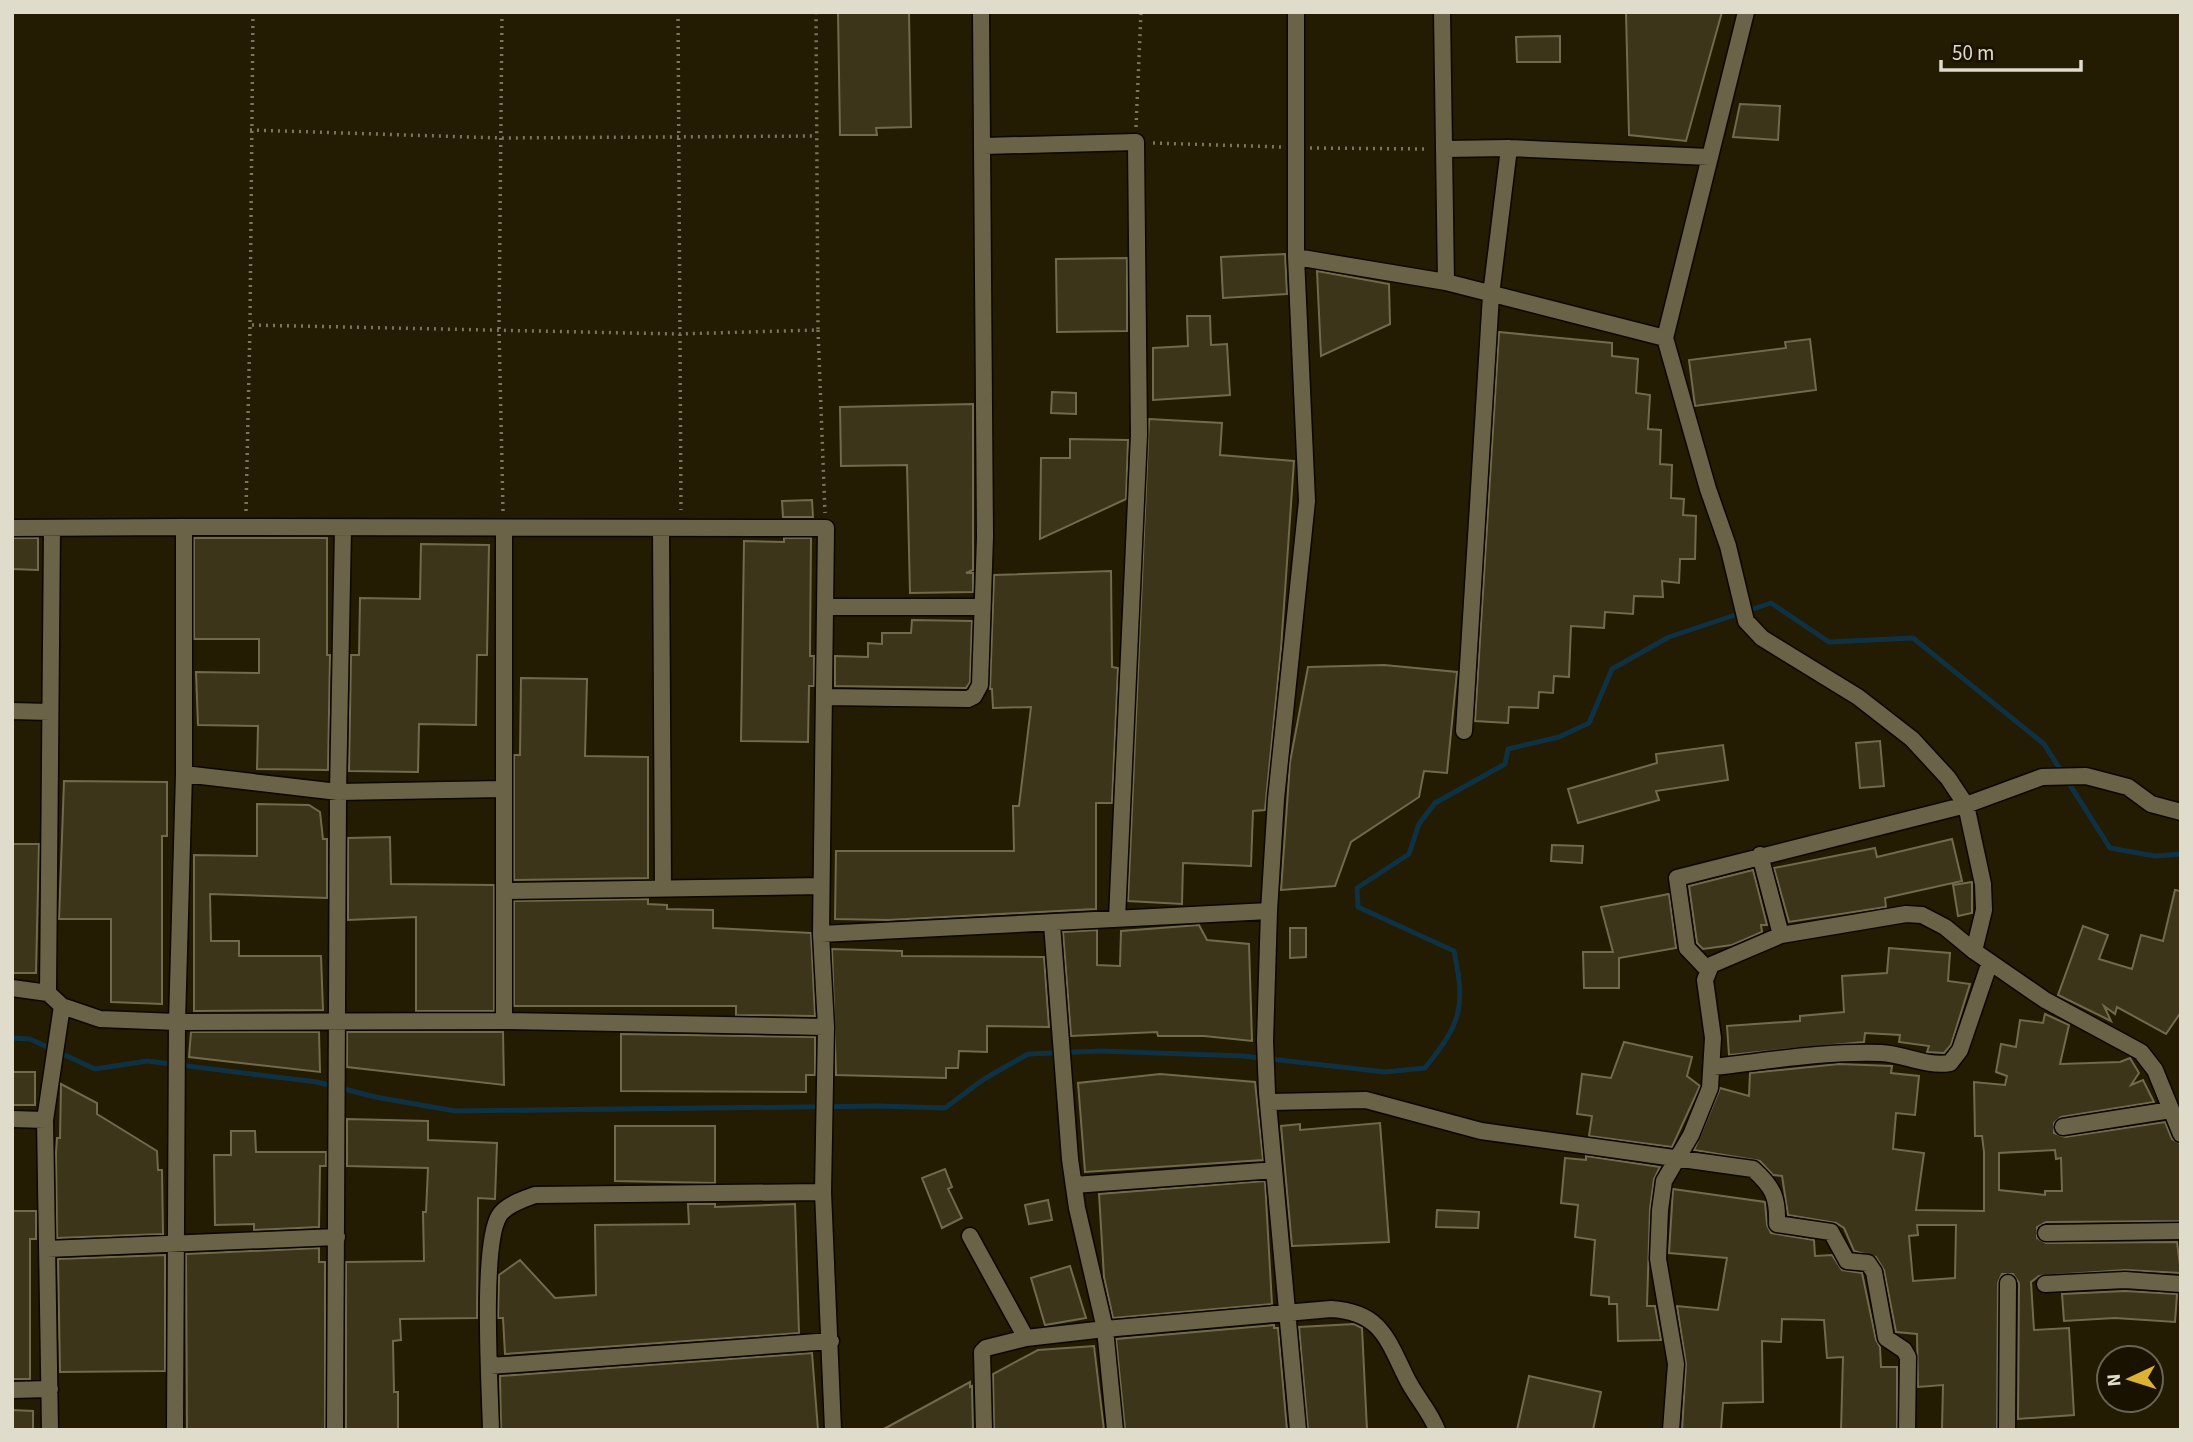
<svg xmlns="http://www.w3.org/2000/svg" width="2193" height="1442" font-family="'Source Sans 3',sans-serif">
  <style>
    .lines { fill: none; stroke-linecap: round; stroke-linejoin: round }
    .stream { stroke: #0e3244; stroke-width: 5 }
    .building { fill: #3c3519; stroke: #726a4d; stroke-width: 2; fill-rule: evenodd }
    .minor-casing { stroke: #0c0600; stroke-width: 19 }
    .path { stroke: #7b7560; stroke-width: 3.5; stroke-dasharray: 2 5; stroke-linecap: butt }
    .minor { stroke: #6b6347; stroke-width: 16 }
  </style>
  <rect width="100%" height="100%" fill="#231b02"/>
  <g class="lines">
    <path class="stream" d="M 12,1038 L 30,1039 L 95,1069 L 147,1061 L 317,1082 L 375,1097 L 455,1111 L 879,1106 L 945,1108 L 984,1079 L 1028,1054 L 1101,1051 L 1243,1056 L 1385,1072 L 1425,1068 C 1461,1023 1466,1008 1454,951 L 1358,907 L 1357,888 L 1409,854 L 1419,824 L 1435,803 L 1505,764 L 1508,749 L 1559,737 L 1589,723 L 1612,669 L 1669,637 L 1771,603 L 1829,642 L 1913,638 L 2044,744 L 2110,848 L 2155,856 L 2181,854"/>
  </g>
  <path class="building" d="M 838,12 L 909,12 L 911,127 L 876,128 L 877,135 L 840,135 Z
    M 1626,12 L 1722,12 L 1686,141 L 1629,135 Z
    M 1560,36 L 1560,62 L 1517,62 L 1516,37 Z
    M 1740,104 L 1780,106 L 1778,140 L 1733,137 Z
    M 1285,254 L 1287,294 L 1223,298 L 1221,257 Z
    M 1127,258 L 1127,331 L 1057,332 L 1056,259 Z
    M 1317,271 L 1389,284 L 1390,324 L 1321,356 Z
    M 1187,316 L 1210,316 L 1211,345 L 1227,344 L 1230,395 L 1153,400 L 1153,348 L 1188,346 Z
    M 1499,332 L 1612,343 L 1612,356 L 1638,359 L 1636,393 L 1650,395 L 1648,429 L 1661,430 L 1660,464 L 1672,465 L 1671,498 L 1684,499 L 1683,515 L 1696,516 L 1695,559 L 1680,559 L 1679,583 L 1662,581 L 1663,597 L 1634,596 L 1633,614 L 1605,612 L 1604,628 L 1571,626 L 1569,677 L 1554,676 L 1553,693 L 1539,692 L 1538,708 L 1509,707 L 1508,723 L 1475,721 Z
    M 1810,339 L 1816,390 L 1695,406 L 1689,360 L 1786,348 L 1785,342 Z
    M 1052,392 L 1076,393 L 1076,414 L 1051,413 Z
    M 973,404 L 973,570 L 966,573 L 973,573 L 973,592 L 910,593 L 907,465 L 841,466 L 840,407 Z
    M 1149,419 L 1222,423 L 1220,455 L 1294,461 L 1281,649 L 1265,810 L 1253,811 L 1251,866 L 1183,863 L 1182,904 L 1128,901 Z
    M 1070,439 L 1128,440 L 1126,499 L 1040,539 L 1041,458 L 1070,458 Z
    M 812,500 L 813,517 L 783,517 L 782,501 Z
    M 12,538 L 38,538 L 38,570 L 12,569 Z
    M 194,538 L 327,538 L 327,655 L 330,655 L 328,770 L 257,769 L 258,726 L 198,725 L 196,672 L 259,673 L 259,639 L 194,639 Z
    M 784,538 L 811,538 L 810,656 L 814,656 L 814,686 L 809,686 L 808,742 L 741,741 L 744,541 L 784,542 Z
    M 421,544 L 489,545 L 487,655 L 477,655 L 476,725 L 419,724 L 418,772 L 349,771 L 351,655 L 359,655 L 360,598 L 420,599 Z
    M 1111,571 L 1112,667 L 1118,668 L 1112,803 L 1096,803 L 1096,909 L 888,920 L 835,919 L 836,851 L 1014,851 L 1013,806 L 1019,806 L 1031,707 L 993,708 L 992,689 L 990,689 L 994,575 Z
    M 912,620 L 972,621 L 970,682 L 966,688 L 835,686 L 835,656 L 868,657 L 868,643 L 882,644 L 882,633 L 911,633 Z
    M 1384,665 L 1457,672 L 1447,773 L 1424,771 L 1419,797 L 1351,842 L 1335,886 L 1281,890 L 1290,762 L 1308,667 Z
    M 521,678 L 587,679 L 585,756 L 648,757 L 648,878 L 514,880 L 514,755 L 520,755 Z
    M 1880,741 L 1884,786 L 1860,788 L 1856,743 Z
    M 1723,745 L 1728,780 L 1656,791 L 1659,800 L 1578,823 L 1568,789 L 1657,763 L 1656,754 Z
    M 64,781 L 167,782 L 167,836 L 162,836 L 162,1004 L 111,1002 L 111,919 L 59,919 Z
    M 257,804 L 309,805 L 320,812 L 323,839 L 327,839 L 327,898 L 210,894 L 211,941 L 239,941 L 239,956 L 321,956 L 323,1010 L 194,1011 L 194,855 L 257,856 Z
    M 390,837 L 391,884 L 494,885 L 494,1011 L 416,1011 L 416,917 L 348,920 L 348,838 Z
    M 1952,839 L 1962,881 L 1885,898 L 1886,907 L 1789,922 L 1774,868 L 1875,848 L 1877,857 Z
    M 12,844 L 39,844 L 36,973 L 12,973 Z
    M 1552,845 L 1583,846 L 1582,863 L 1551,861 Z
    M 1753,870 L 1767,925 L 1761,925 L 1762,932 L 1732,945 L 1703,949 L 1697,943 L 1689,886 Z
    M 1972,882 L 1972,913 L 1958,916 L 1953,885 Z
    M 2175,890 L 2181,891 L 2181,1012 L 2166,1034 L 2117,1007 L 2115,1014 L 2104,1006 L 2111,1021 L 2058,995 L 2083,926 L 2108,935 L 2099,959 L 2132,969 L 2141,935 L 2163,941 Z
    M 1669,894 L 1676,948 L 1619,958 L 1619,988 L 1584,988 L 1583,952 L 1613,952 L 1601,907 Z
    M 648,899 L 648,904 L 667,905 L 667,909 L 713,910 L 713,928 L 811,933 L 815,1016 L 736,1015 L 736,1006 L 514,1006 L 514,901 Z
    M 1199,925 L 1207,940 L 1249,944 L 1252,1041 L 1204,1036 L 1158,1036 L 1157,1032 L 1071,1036 L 1063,932 L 1097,930 L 1097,965 L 1120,966 L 1121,931 Z
    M 1290,928 L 1306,928 L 1306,957 L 1290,958 Z
    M 1889,948 L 1950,953 L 1948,981 L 1970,984 L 1951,1045 L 1944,1053 L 1927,1052 L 1929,1046 L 1899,1042 L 1900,1035 L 1865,1033 L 1864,1042 L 1729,1055 L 1727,1026 L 1800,1021 L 1800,1016 L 1844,1012 L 1842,976 L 1887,973 Z
    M 832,949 L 902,951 L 902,956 L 1044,957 L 1049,1027 L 987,1026 L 987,1052 L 959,1051 L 958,1068 L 946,1068 L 946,1078 L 836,1075 Z
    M 2045,1014 L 2069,1025 L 2060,1064 L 2120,1062 L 2130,1058 L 2139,1073 L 2131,1085 L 2143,1080 L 2154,1102 L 2061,1117 L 2054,1123 L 2054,1133 L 2065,1137 L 2165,1122 L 2172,1139 L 2181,1144 L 2181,1221 L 2046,1222 L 2037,1227 L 2037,1238 L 2046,1243 L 2177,1242 L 2181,1273 L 2125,1270 L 2039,1276 L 2031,1282 L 2034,1330 L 2069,1328 L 2074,1415 L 2018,1419 L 2019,1283 L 2013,1274 L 2002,1274 L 1998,1283 L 1997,1430 L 1942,1429 L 1943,1385 L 1918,1387 L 1917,1334 L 1896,1332 L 1884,1270 L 1876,1257 L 1854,1251 L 1844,1228 L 1836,1223 L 1788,1215 L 1782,1176 L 1773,1175 L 1760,1161 L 1694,1150 L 1720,1088 L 1749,1096 L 1750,1073 L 1839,1064 L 1892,1066 L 1891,1073 L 1919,1076 L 1915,1115 L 1896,1113 L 1893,1149 L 1924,1153 L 1916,1210 L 1984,1211 L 1984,1152 L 1982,1136 L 1975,1136 L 1974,1082 L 2005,1085 L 2007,1076 L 1996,1072 L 2001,1044 L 2016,1047 L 2020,1020 L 2043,1023 ZM 2055,1150 L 2056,1159 L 2061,1158 L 2062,1191 L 2045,1191 L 2045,1195 L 1999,1190 L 1999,1153 ZM 1917,1225 L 1956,1225 L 1955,1278 L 1913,1281 L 1909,1236 L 1918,1235 Z
    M 191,1032 L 319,1032 L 320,1072 L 189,1057 Z
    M 347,1032 L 503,1032 L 504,1085 L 347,1067 Z
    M 621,1034 L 815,1037 L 815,1075 L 806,1075 L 806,1092 L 621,1091 Z
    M 1624,1042 L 1692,1057 L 1687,1076 L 1700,1086 L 1672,1147 L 1589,1136 L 1592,1116 L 1577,1114 L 1582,1074 L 1611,1078 Z
    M 12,1072 L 35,1072 L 35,1105 L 12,1105 Z
    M 1160,1074 L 1255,1082 L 1263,1160 L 1085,1172 L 1078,1083 Z
    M 61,1084 L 97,1103 L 97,1114 L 157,1151 L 158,1170 L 162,1170 L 163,1234 L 57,1238 L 56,1153 L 57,1138 L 60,1138 Z
    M 347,1119 L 428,1121 L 428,1140 L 497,1143 L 495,1199 L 478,1198 L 477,1318 L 400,1319 L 401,1340 L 393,1341 L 394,1392 L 398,1392 L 398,1430 L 346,1430 L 346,1262 L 424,1261 L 423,1212 L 426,1212 L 428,1168 L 347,1166 Z
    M 1380,1123 L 1389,1242 L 1292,1246 L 1281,1126 L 1300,1124 L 1300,1130 Z
    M 615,1126 L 715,1126 L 715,1183 L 615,1181 Z
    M 231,1131 L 255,1131 L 256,1152 L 326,1152 L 326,1166 L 320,1166 L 319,1227 L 254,1230 L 254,1224 L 215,1225 L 214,1155 L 231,1155 Z
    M 1586,1156 L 1660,1167 L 1654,1179 L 1650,1209 L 1647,1306 L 1655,1306 L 1661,1340 L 1618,1341 L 1617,1304 L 1609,1304 L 1609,1297 L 1591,1295 L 1595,1240 L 1575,1237 L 1578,1205 L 1561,1203 L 1565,1158 L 1586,1160 Z
    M 945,1169 L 952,1187 L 948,1189 L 962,1218 L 942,1228 L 922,1178 Z
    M 1265,1181 L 1272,1304 L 1113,1318 L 1104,1277 L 1099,1194 Z
    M 1673,1189 L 1765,1202 L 1767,1225 L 1771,1233 L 1814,1240 L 1815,1256 L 1832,1255 L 1842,1270 L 1862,1273 L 1876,1340 L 1880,1347 L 1881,1367 L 1897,1367 L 1897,1430 L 1841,1430 L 1843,1357 L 1827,1358 L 1824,1320 L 1782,1319 L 1781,1342 L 1762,1341 L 1763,1402 L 1723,1403 L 1721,1430 L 1682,1430 L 1686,1364 L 1677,1306 L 1718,1310 L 1727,1258 L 1669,1253 Z
    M 1048,1200 L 1052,1220 L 1029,1224 L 1025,1205 Z
    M 688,1204 L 715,1204 L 715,1207 L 795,1204 L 799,1333 L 505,1354 L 503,1318 L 498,1318 L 499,1275 L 520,1260 L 555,1298 L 596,1295 L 595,1225 L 689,1224 Z
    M 1437,1210 L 1479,1212 L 1478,1228 L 1436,1227 Z
    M 12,1211 L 36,1211 L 36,1239 L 30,1239 L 30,1379 L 12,1379 Z
    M 319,1248 L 319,1262 L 325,1262 L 325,1430 L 187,1430 L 186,1254 Z
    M 165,1255 L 165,1371 L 60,1372 L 58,1259 Z
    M 1070,1266 L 1086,1318 L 1045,1325 L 1031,1278 Z
    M 2125,1291 L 2177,1294 L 2175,1322 L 2115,1318 L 2064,1321 L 2062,1294 Z
    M 1354,1324 L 1362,1328 L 1367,1430 L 1308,1430 L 1299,1327 Z
    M 1274,1325 L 1274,1328 L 1278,1328 L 1287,1430 L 1125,1430 L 1116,1339 Z
    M 1094,1346 L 1104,1430 L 994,1430 L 993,1374 L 1038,1350 Z
    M 812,1353 L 818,1430 L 501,1430 L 500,1376 Z
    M 1529,1376 L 1601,1392 L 1593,1430 L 1517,1430 Z
    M 970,1382 L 970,1387 L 972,1386 L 973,1430 L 882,1430 Z
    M 12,1410 L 33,1411 L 33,1430 L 12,1430 Z"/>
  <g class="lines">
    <g class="minor-casing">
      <path id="minor" d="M 1442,12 L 1446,282
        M 984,146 L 1136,142 L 1139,435 L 1117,919
        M 1445,149 L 1509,148 L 1709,157
        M 1296,257 L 1446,282 L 1665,338 L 1746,12
        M 1665,338 L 1708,489 L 1728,546 L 1746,621 L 1762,638 L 1858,697 L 1912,739 L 1948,778 L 1966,805 L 1677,878 L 1687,948 L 1707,969
        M 12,528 L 184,527
        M 504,529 L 504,1021
        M 661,530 L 663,889
        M 825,607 L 982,607
        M 824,697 L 968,699 L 974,696 L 980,685 L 985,537 L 981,12
        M 12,711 L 50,712
        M 1464,731 L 1491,295 L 1509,148
        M 184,774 L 338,792 L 503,789
        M 1760,855 L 1781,935
        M 504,891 L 821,886
        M 1269,911 L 1276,799 L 1307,501 L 1296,257 L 1296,12
        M 1974,951 L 1984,910 L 1983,884 L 1966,805 L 2042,777 L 2086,776 L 2128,787 L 2151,804 L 2181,812
        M 12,988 L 48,993 L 62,1006 L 100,1019 L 177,1022 L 504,1021 L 826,1027 L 823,1192 L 833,1430
        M 48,993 L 52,528
        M 826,1027 L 821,934 L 1269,911 L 1265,1041 L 1267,1093 L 1298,1430
        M 1713,1067 C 1768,1061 1825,1051 1881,1053 C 1904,1054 1926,1067 1950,1063 L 1960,1050 L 1990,962
        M 1268,1102 L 1366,1100 L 1481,1131 L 1753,1169 C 1773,1187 1778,1197 1777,1224 L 1831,1232 L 1847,1261 L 1868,1263 L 1874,1272 L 1886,1338 L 1904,1350 L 1908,1357 L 1907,1430
        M 12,1119 L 45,1120 L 50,1430
        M 45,1120 L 62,1006
        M 2063,1127 L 2171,1110
        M 1074,1185 L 1274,1170
        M 2046,1233 L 2181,1231
        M 970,1236 L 1026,1338
        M 47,1249 L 337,1237
        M 2045,1284 L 2125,1280 L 2181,1284
        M 490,1366 L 831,1341
        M 12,1390 L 50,1389
        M 175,1430 L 177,1022 L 184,774 L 184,527 L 826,528 L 821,934
        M 335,1430 L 338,792 L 343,528
        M 491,1430 C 490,1388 481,1246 499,1216 C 505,1205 524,1199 535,1195 L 823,1192
        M 984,1430 L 982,1352 L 986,1348 L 1026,1338 L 1105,1329 L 1077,1208 L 1070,1159 L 1052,924
        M 1115,1430 L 1105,1329 L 1331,1309 C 1380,1312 1387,1338 1406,1377 C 1415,1396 1430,1411 1437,1430
        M 1671,1430 L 1676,1364 L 1658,1259 L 1660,1210 L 1664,1181 L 1691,1135 L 1710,1088 L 1713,1038 L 1705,980 L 1711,965 L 1781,935 L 1906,914 L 1922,915 L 1945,927 L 1974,951 L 2045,1000 L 2141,1052 L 2155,1070 L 2181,1134
        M 2007,1430 L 2008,1283"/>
    </g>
    <path class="path" d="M 253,12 L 250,325 L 678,334 L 818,330 L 816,12
      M 502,12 L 499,328 L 503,511
      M 678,12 L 681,510
      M 1136,127 L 1141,12
      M 250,130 L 501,138 L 816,136
      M 1153,143 L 1281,147
      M 1310,148 L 1428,149
      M 818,330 L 825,513
      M 246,511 L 250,325"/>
    <use href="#minor" class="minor"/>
  </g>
  <rect width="2193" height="1442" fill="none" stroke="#e0dccc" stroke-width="28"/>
  <g transform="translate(2130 1379) rotate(266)"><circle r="33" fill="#191200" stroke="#696352" stroke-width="2"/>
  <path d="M0-5L12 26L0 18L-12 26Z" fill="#dbb233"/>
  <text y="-10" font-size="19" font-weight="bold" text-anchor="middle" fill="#e0dccc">N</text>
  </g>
  <path d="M1941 60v10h140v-10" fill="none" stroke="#e0dccc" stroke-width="3.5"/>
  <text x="1952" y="60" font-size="21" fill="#e0dccc" stroke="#191200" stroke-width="5" paint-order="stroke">50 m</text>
</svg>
